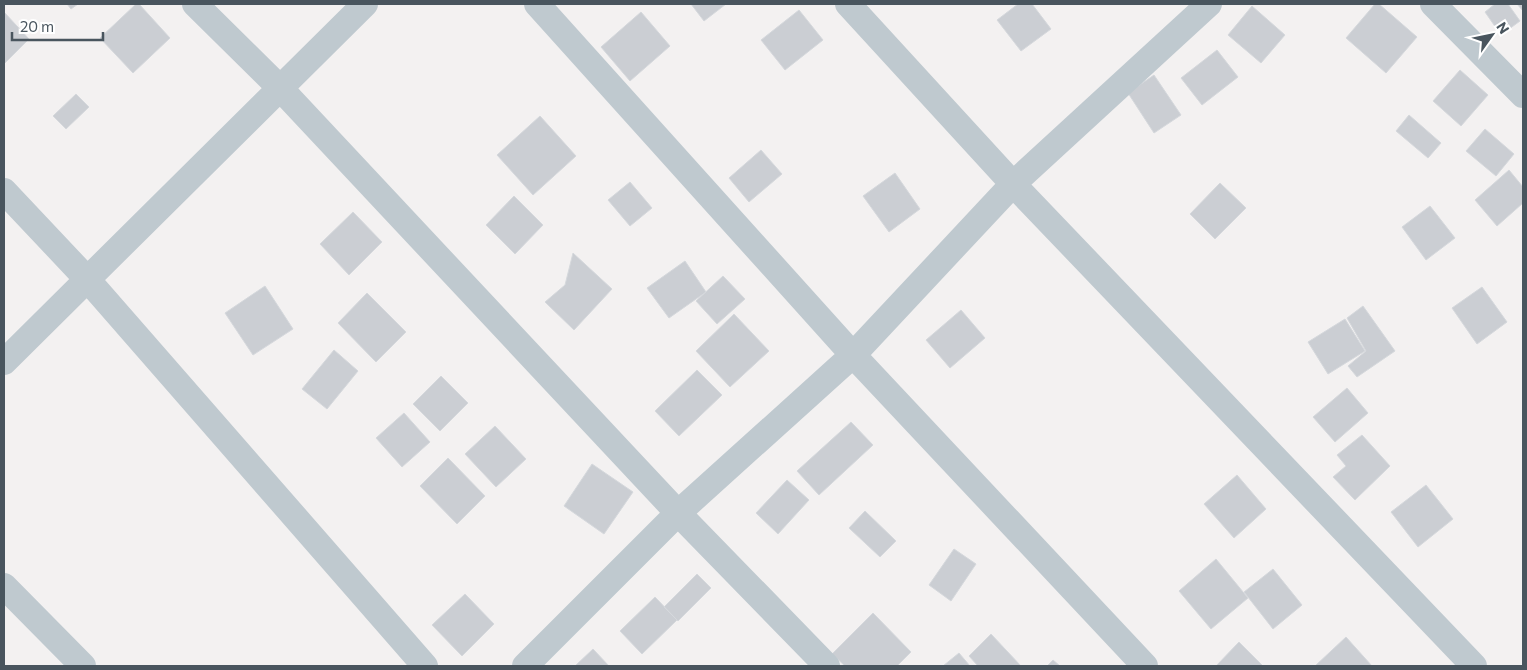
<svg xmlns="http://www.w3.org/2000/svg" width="1527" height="670" font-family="Commissioner,sans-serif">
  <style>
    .building { fill: #cbced3; stroke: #d5d8dc }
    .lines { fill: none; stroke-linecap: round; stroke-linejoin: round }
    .street { stroke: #bfc9cf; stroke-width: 26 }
  </style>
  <rect width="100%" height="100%" fill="#f3f1f1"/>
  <path class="building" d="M 67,4 L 78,4 L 71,9 Z
    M 136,4 L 139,4 L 170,38 L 133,73 L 100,38 Z
    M 691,4 L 726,4 L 704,21 Z
    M 1018,4 L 1032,4 L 1051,29 L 1021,51 L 997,20 Z
    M 1375,4 L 1379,4 L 1417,37 L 1386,73 L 1346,38 Z
    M 1495,4 L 1508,4 L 1520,21 L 1501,35 L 1485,12 Z
    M 1517,4 L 1523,4 L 1523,11 Z
    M 1252,6 L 1285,35 L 1261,63 L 1228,35 Z
    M 799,10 L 823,40 L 785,70 L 761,40 Z
    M 4,12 L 29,39 L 4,64 Z
    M 641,12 L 670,46 L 630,81 L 601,47 Z
    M 1217,50 L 1238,77 L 1202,105 L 1181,78 Z
    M 1460,70 L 1488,95 L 1461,126 L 1433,101 Z
    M 1154,75 L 1181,115 L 1154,133 L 1128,93 Z
    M 76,94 L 89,107 L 66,129 L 53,116 Z
    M 1409,115 L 1441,143 L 1428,158 L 1396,131 Z
    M 540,116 L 576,156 L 533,195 L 497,155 Z
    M 1485,129 L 1514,154 L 1496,176 L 1466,151 Z
    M 761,150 L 782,174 L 749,202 L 729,178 Z
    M 1509,170 L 1523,187 L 1523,203 L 1497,226 L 1475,200 Z
    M 895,173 L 920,209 L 889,232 L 863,196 Z
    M 630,182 L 652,208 L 630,226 L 608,200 Z
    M 1220,183 L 1246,208 L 1215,239 L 1190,214 Z
    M 514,196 L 543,225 L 515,254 L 486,225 Z
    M 1430,206 L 1455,238 L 1426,260 L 1402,227 Z
    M 353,212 L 382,242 L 349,275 L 320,244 Z
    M 573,253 L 612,289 L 574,330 L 545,302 L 565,285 Z
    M 685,261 L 706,292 L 669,318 L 647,288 Z
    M 723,276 L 745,299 L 717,324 L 696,301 Z
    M 265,286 L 293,329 L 253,355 L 225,313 Z
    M 1482,287 L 1507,322 L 1477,344 L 1452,308 Z
    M 367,293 L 406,332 L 376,362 L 338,323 Z
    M 1363,306 L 1395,351 L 1357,377 L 1348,366 L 1366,351 L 1347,318 Z
    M 961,310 L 985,338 L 950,368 L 926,340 Z
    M 734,314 L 769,351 L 730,387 L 696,351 Z
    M 1345,319 L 1365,351 L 1328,374 L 1308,342 Z
    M 334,350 L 358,371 L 327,409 L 302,389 Z
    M 697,370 L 722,395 L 679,436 L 655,411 Z
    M 441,376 L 468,403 L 440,431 L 413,404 Z
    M 1347,388 L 1368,413 L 1335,442 L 1313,417 Z
    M 404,413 L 430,442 L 402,467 L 376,438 Z
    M 851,422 L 873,445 L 819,495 L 797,471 Z
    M 495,426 L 526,459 L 496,487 L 465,454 Z
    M 1362,435 L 1390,466 L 1355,500 L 1333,477 L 1346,466 L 1337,455 Z
    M 448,458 L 485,496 L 457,524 L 420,486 Z
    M 592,464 L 633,492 L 604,534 L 564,506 Z
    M 1237,475 L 1266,509 L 1234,538 L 1204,504 Z
    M 787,480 L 809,500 L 778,534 L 756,513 Z
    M 1426,485 L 1453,519 L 1418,547 L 1391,512 Z
    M 865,511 L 896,541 L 880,557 L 849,528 Z
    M 954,549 L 976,564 L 951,601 L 929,585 Z
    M 1216,559 L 1248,598 L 1211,629 L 1179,591 Z
    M 1273,569 L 1302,605 L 1273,629 L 1244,592 Z
    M 697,574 L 711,588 L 678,621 L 664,607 Z
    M 465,594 L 494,624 L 462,656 L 432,625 Z
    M 655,597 L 677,620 L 642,654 L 620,631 Z
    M 873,613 L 911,652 L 897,666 L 845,666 L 832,654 Z
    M 991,634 L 1021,666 L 978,666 L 969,656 Z
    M 1346,637 L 1372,666 L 1315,666 Z
    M 1239,642 L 1263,666 L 1216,666 Z
    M 593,649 L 609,666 L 575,666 Z
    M 959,653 L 970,666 L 943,666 Z
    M 1053,660 L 1060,666 L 1047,666 Z"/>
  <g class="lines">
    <path class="street" d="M 195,4 L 280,88 L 678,513 L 827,666
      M 537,4 L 853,355 L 1145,666
      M 848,4 L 1013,184 L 1474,666
      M 1433,4 L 1523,95
      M 4,191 L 87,279 L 425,666
      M 4,362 L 365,4
      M 4,586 L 83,666
      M 525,666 L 678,513 L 853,355 L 1013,184 L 1209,4"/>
  </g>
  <rect width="1527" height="670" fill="none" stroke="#49555e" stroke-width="10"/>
  <g transform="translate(1492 35) rotate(57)" stroke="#ffffff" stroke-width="4" paint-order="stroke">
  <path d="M0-4L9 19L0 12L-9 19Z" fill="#49555e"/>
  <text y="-8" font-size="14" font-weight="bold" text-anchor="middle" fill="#49555e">N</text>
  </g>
  <path d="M12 32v8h91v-8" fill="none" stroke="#49555e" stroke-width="2.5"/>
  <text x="20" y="32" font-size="15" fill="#49555e" stroke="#ffffff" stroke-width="4" paint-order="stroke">20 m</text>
</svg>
